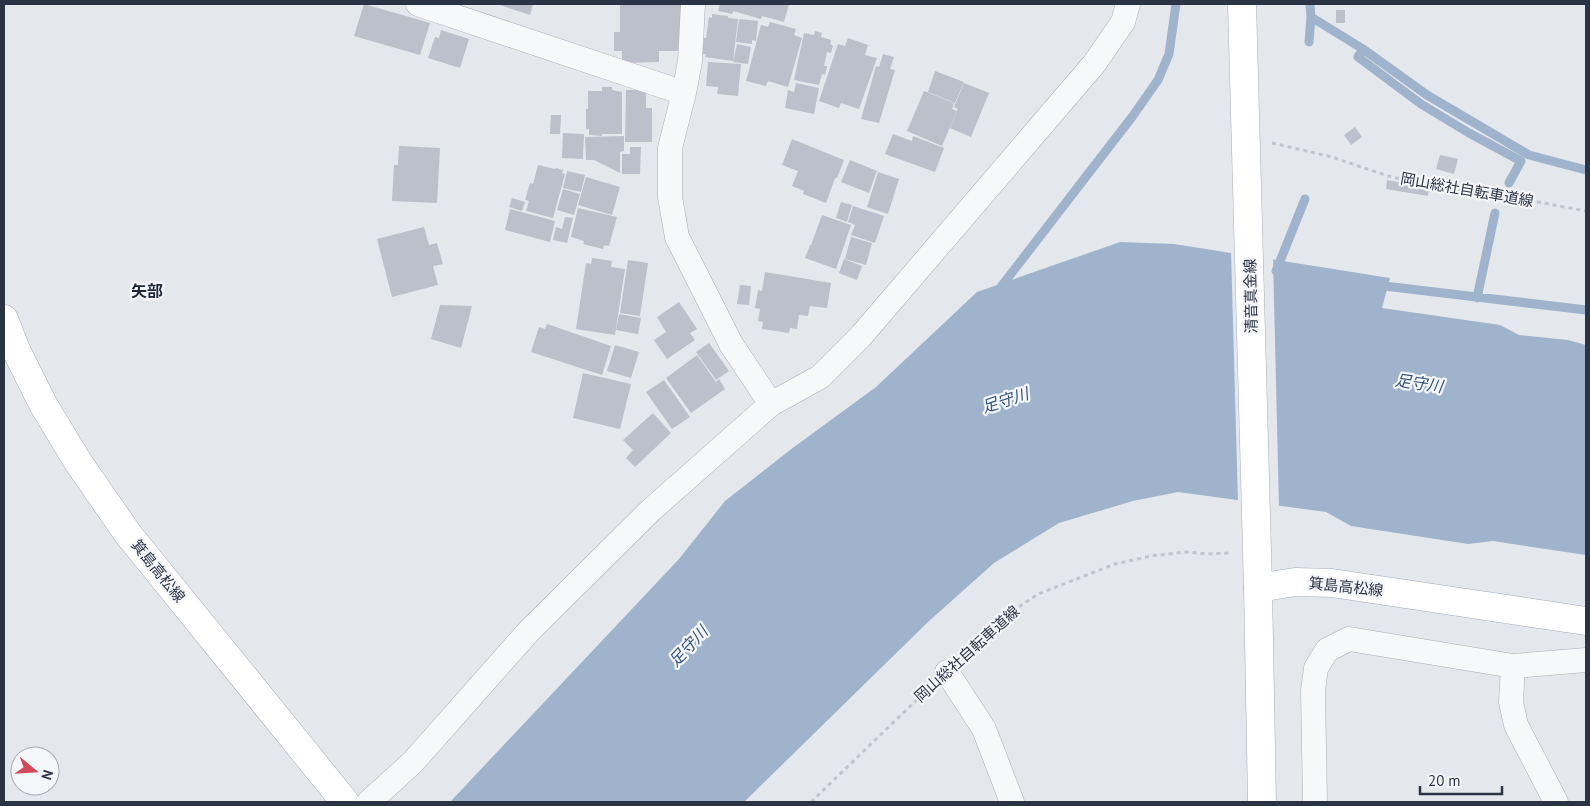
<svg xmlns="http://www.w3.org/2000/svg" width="1590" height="806" font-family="'PT Sans','Noto Sans JP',sans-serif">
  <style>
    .water { fill: #9fb4cc }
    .pier { fill: #e4e7ec }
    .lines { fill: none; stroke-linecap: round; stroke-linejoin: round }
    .stream { stroke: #9fb4cc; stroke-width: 9 }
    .building { fill: #bbc0ca }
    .minor-casing { stroke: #a9aeb7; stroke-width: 25 }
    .secondary-casing { stroke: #a9aeb7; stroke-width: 29 }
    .primary-casing { stroke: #a3abb8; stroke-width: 29 }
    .path { stroke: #c2c5cb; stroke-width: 3; stroke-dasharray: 4 4; stroke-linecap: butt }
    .minor { stroke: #f7f8fa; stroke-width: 24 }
    .secondary { stroke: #fff; stroke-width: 28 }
    .primary { stroke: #fff; stroke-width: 28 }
    .labels { text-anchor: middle; stroke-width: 4.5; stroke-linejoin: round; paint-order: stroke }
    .street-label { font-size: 15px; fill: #2b3445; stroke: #f4f6f9 }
    .neighbourhood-label { font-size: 16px; font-weight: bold; fill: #1d2536; stroke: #f4f6f9 }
    .water-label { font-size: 16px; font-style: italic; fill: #34527a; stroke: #f4f6f9 }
  </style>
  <rect width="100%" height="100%" fill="#e4e7ec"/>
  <path class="water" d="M 1120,242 L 1174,244 L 1390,278 L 1382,308 L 1500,325 L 1519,335 L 1568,340 L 1586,345 L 1586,555 L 1493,541 L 1468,544 L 1351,526 L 1326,512 L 1178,492 L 1133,501 L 1059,523 L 994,563 L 928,622 L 744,802 L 450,802 L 679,559 L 725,501 L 790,450 L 876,387 L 977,292 Z"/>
  <path class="pier" d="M 1231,250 L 1273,257 L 1279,508 L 1238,502 Z"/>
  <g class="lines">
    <path class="stream" d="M 1311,17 L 1363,49 L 1358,57 L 1421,104 L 1469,133 L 1521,161 L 1509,183
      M 1309,42 L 1311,17 L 1310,4
      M 1363,49 L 1427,95 L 1529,155 L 1586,170
      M 1276,271 L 1305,199
      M 1376,285 L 1586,310
      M 997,292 L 1132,117 L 1158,80 L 1169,54 L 1176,4
      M 1477,298 L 1495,213"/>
  </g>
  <path class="building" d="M 364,4 L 430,23 L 420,55 L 354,36 Z
    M 497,4 L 533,4 L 530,15 Z
    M 620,4 L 681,4 L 682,51 L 659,51 L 659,62 L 622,63 L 622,51 L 614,51 L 614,32 L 620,32 Z
    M 720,4 L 789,4 L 784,22 L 762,16 L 761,19 L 733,11 L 732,14 L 718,11 Z
    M 1336,10 L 1345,10 L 1345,23 L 1336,23 Z
    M 712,14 L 728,16 L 728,18 L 738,19 L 733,61 L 705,57 L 706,54 L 702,54 L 704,38 L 706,38 L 709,17 L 712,18 Z
    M 739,19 L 758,21 L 756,41 L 752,40 L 752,44 L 736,42 Z
    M 770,22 L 796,29 L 794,35 L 802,38 L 788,87 L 768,81 L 766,86 L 746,81 L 761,25 L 768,27 Z
    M 441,30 L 469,39 L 460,68 L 428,58 L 435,37 L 439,38 Z
    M 815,31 L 822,33 L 821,37 L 831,40 L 830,44 L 833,46 L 831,53 L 827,52 L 824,66 L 827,66 L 825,75 L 822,74 L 819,85 L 794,80 L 804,33 L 814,35 Z
    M 848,38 L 868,45 L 865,55 L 877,58 L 859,109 L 841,103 L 839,108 L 819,101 L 838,44 L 845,46 Z
    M 737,44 L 751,47 L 748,64 L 733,62 Z
    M 883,54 L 894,57 L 890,69 L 895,70 L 879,123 L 861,119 L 876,66 L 879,67 Z
    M 708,62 L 741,64 L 738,96 L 717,94 L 718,87 L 706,86 Z
    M 935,71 L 964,82 L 955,103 L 928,92 Z
    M 796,83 L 819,88 L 814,114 L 785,108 L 788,90 L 794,92 Z
    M 964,83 L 989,93 L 971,137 L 950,128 L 958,109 L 954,107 Z
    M 602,87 L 612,87 L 612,90 L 622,92 L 622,134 L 602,134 L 602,136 L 589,135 L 589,129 L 586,129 L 586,109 L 588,109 L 588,91 L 602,91 Z
    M 626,90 L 646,90 L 646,108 L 652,108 L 652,142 L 625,142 Z
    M 924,91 L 954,103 L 952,109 L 957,111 L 942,146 L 907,131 Z
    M 551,115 L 561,115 L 560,134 L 550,134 Z
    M 1355,127 L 1362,137 L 1351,145 L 1344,135 Z
    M 563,133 L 584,134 L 583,159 L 562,158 Z
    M 893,134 L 912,141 L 913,136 L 944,148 L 935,172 L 885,154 Z
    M 624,136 L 624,151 L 620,152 L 620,173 L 594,160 L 586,160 L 585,137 Z
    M 792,139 L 844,160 L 837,178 L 835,178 L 826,203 L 803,194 L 804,191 L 792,186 L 798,171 L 782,165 Z
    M 399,146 L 440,148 L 437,203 L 392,201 L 394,165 L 398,165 Z
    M 630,147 L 641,147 L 640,174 L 622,174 L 622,154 L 630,154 Z
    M 1440,155 L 1458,159 L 1454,174 L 1436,169 Z
    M 850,160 L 877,171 L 869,193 L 841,182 Z
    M 538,165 L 555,169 L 556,168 L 563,170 L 562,173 L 565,174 L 553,218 L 526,211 L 529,201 L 525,200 L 530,183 L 533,184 Z
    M 567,171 L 585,175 L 581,192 L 563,188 Z
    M 878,172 L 899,179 L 888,214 L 867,207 Z
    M 586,177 L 620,187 L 612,215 L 578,205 Z
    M 1387,180 L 1429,188 L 1428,196 L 1386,189 Z
    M 563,189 L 580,194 L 574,215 L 557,210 Z
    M 512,198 L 525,202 L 522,211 L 509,207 Z
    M 841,202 L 852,205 L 847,222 L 836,218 Z
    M 853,206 L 884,216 L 875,243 L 851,235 L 855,225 L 848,222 Z
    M 578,208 L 617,217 L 609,246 L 604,245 L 603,249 L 583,244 L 584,241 L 571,237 Z
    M 510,209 L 555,221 L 550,242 L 505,230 Z
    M 822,215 L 851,225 L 836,269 L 805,258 L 810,245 L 811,245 Z
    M 565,217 L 573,218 L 567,243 L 553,240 L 556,227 L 562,229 Z
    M 424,227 L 429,245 L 437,243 L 443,264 L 433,266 L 438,285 L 392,297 L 377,239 Z
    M 851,237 L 872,243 L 866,265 L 845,259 Z
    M 592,258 L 612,261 L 611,267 L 625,269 L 615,335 L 576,329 L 586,263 L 591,264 Z
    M 844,259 L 862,266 L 857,280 L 839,273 Z
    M 628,260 L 648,263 L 640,316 L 620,313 Z
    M 765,272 L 831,283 L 827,308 L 810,306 L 808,316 L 799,315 L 797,329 L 790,328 L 789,333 L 762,329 L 763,322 L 758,321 L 760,309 L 755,308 L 758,290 L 762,291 Z
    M 740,285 L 751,286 L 749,305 L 737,304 Z
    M 679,302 L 697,329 L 690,333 L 695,340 L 667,359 L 654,340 L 666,332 L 657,317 Z
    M 440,305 L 472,306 L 461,348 L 431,339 Z
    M 619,314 L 641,318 L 638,334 L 616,330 Z
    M 547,324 L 611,346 L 602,375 L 531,352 L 539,327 L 545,329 Z
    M 709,343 L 729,371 L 716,380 L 696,352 Z
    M 615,345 L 639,352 L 631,378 L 607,371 Z
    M 697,355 L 716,382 L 719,379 L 725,389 L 691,413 L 666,378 Z
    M 583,373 L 631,384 L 620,429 L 573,418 Z
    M 664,380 L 690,417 L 672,429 L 646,392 Z
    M 653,413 L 671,433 L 635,467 L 626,458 L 633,450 L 623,440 Z"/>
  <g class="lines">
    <g class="minor-casing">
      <path id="minor" d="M 418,4 L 684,93
        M 693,4 L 690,61 L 684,93 L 670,148 L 670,197 L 677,237 L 731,344 L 771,404
        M 1513,666 L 1511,702 L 1516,725 L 1556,802
        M 947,672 L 984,729 L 1012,802
        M 369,802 L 413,762 L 529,631 L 651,510 L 771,404 L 820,377 L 861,336 L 1094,64 L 1123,22 L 1128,4
        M 1315,802 L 1313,691 L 1316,668 L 1327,650 L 1349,639 L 1513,666 L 1586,660"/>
    </g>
    <g class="secondary-casing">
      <path id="secondary" d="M 1242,4 L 1258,588"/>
    </g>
    <g class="primary-casing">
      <path id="primary" d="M 4,319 L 16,350 L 43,404 L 78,462 L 128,534 L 345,802
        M 1262,802 L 1258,588 L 1295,582 L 1332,583 L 1586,621"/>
    </g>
    <path class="path" d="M 1272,143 L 1332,157 L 1388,176 L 1435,187 L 1496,194 L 1586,211
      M 965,654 L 1010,613 L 1038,594 L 1115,564 L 1151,556 L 1186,552 L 1208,554 L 1230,553
      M 811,802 L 928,689"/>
    <use href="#minor" class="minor"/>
    <use href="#secondary" class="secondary"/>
    <use href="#primary" class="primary"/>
  </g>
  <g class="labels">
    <g class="street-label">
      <text transform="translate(1467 190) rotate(10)" y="5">岡山総社自転車道線</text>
      <text transform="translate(1251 296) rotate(-91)" y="5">清音真金線</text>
      <text transform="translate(158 571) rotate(51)" y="5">箕島高松線</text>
      <text transform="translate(1346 587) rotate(6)" y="5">箕島高松線</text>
      <text transform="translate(967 654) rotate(-42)" y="5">岡山総社自転車道線</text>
    </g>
    <g class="neighbourhood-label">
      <text x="147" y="297">矢部</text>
    </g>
    <g class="water-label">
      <text transform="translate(1419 383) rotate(8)" y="6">足守川</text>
      <text transform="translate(1005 400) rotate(-18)" y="6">足守川</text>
      <text transform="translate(688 646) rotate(-47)" y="6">足守川</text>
    </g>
  </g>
  <rect width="1590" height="806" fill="none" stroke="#2b3445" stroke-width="10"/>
  <g transform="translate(35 771) rotate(108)"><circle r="24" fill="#f4f6f9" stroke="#a4a8b1"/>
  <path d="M0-4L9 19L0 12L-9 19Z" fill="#d1495b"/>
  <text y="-8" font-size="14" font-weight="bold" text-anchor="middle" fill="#2b3445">N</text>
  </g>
  <path d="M1420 786v8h82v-8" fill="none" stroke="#2b3445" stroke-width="2.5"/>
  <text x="1428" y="786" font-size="15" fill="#2b3445" stroke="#f4f6f9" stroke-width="4" paint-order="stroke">20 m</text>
</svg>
